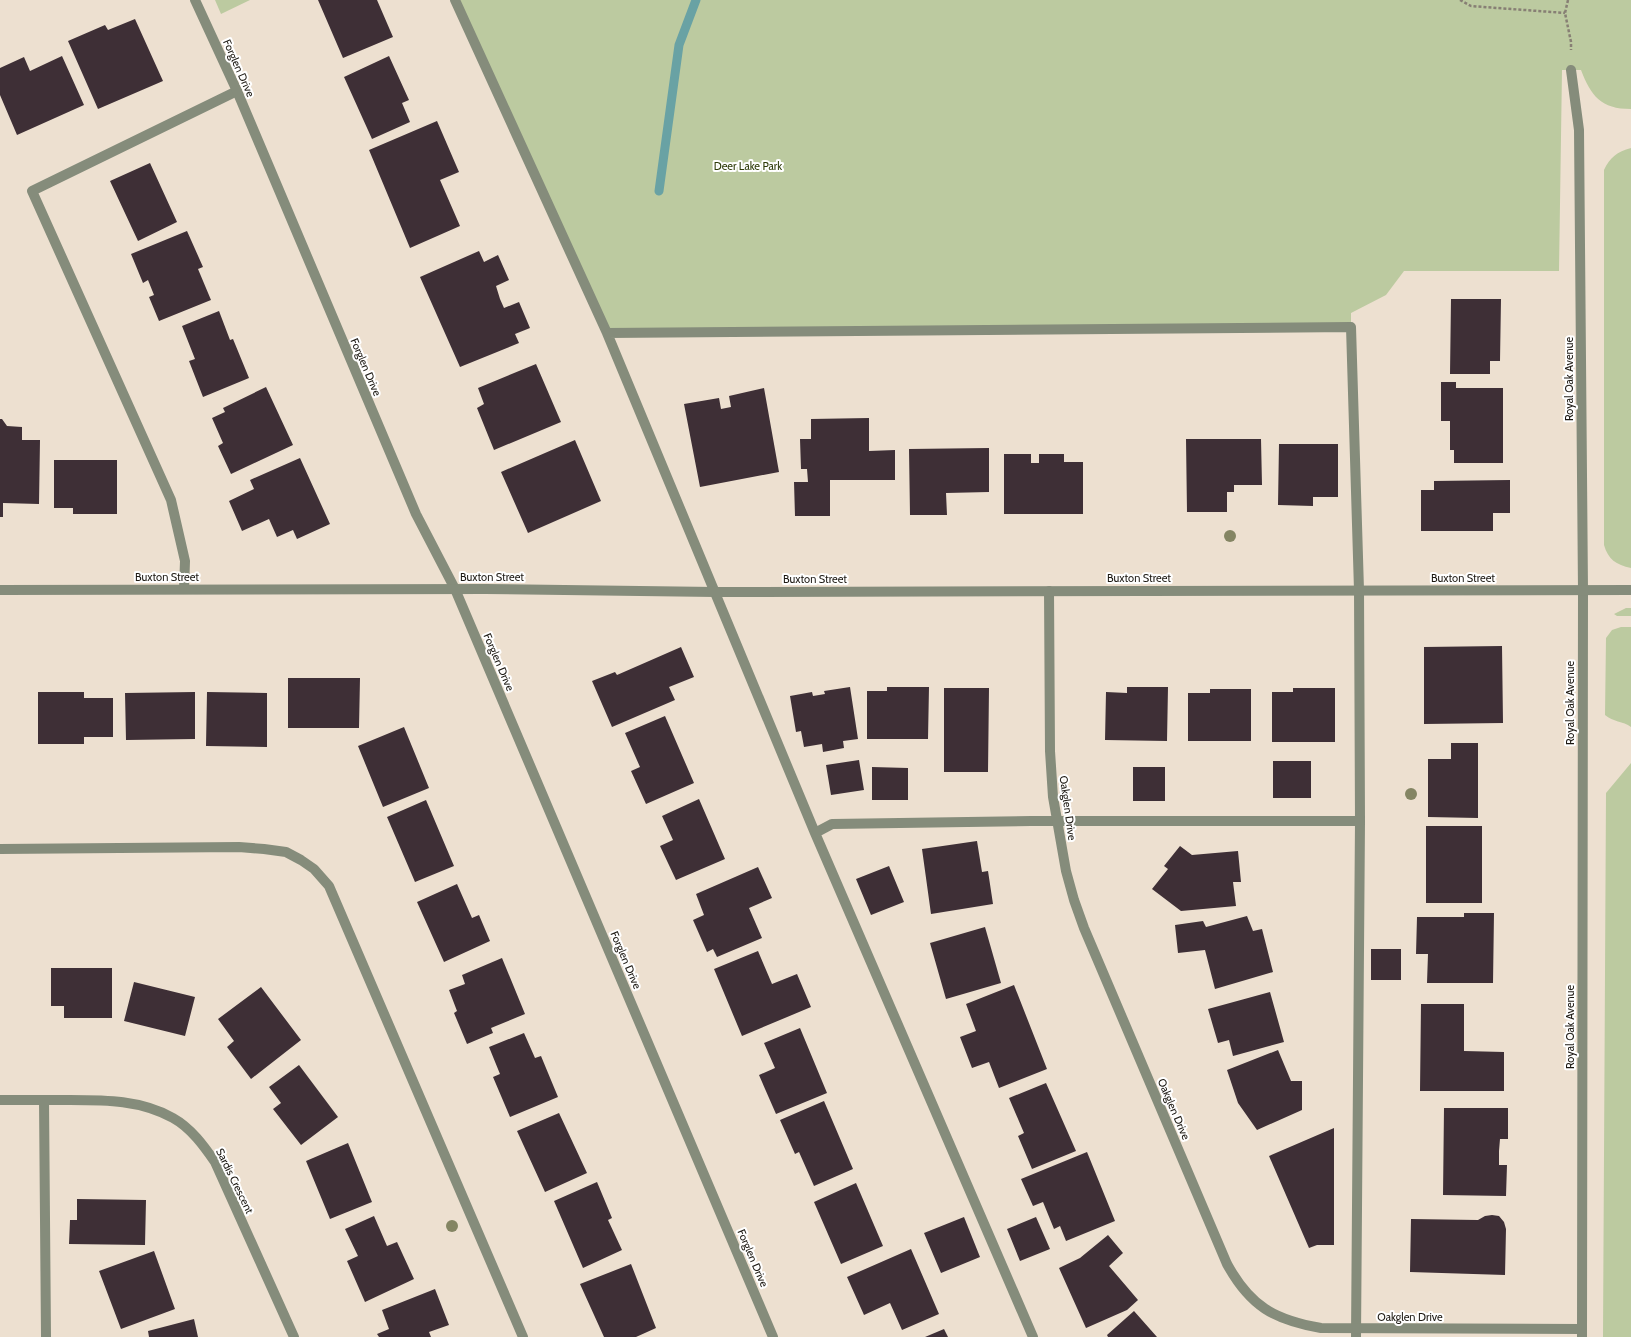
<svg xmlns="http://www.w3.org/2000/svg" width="1631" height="1337" font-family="Cabin,sans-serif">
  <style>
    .green { fill: #bccaa0 }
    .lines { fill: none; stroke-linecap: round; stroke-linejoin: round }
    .stream { stroke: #69a2a4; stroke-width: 9 }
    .building { fill: #3e2f36 }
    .path { stroke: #877f74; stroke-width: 2.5; stroke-dasharray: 3 2; stroke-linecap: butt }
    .service { stroke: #858c7b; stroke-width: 10 }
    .minor { stroke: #858c7b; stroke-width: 10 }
    .tertiary { stroke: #858c7b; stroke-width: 10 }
    .tree { fill: #848563 }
    .labels { text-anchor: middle; stroke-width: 4; stroke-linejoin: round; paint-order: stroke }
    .street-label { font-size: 11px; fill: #1c1812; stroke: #fff }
    .park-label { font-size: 11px; fill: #2e3b09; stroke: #fff }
  </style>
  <rect width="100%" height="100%" fill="#ede0d0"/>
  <path class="green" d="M 215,0 L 250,0 L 221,14 Z
    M 455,0 L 1631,0 L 1631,109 C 1601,109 1591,96 1581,70 L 1562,70 L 1559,271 L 1404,271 L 1386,295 L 1351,313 L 1351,327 L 607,333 Z
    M 1631,148 L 1631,568 C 1616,565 1608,559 1604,545 L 1604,170 C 1610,157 1617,152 1631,148 Z
    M 1626,608 L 1631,608 L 1631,616 L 1617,616 L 1614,614 Z
    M 1621,627 L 1631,627 L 1631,727 C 1623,721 1613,722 1605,715 L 1606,638 L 1612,630 Z
    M 1631,763 L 1631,1337 L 1603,1337 L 1606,793 Z"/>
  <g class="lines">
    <path class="stream" d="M 659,191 L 679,45 L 696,0"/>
  </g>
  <path class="building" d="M 318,0 L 377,0 L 393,37 L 343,58 Z
    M 135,19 L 163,81 L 98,109 L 68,41 L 105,25 L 108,30 Z
    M 62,56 L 84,105 L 17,135 L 0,95 L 0,68 L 24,57 L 30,71 Z
    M 389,56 L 409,100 L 402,103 L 410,122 L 372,139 L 344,77 Z
    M 437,121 L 459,172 L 440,180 L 460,226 L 410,248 L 369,150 Z
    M 150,163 L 177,222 L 138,241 L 110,181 Z
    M 187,231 L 203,267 L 198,269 L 211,300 L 159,321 L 149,297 L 154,295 L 148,280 L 143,283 L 131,254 Z
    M 479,251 L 484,262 L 498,255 L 509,280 L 496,286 L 500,299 L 504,308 L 519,302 L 530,328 L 515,334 L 519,343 L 460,367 L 420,277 Z
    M 1451,299 L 1501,299 L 1500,361 L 1490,361 L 1490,374 L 1450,374 Z
    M 219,311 L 230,340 L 233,339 L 249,378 L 203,397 L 189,361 L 195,359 L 182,326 Z
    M 536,364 L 561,422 L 494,450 L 477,408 L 484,404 L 478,388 Z
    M 1441,382 L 1456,382 L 1456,388 L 1503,388 L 1503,463 L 1454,463 L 1454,450 L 1450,450 L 1450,421 L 1441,421 Z
    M 266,387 L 293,445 L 231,474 L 218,446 L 223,443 L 212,418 L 225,412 L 223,408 Z
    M 764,388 L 779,472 L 700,487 L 684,404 L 719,398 L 721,409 L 731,407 L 729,396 Z
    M 869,418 L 869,451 L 895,450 L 895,480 L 830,480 L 830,516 L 795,516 L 794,482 L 808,482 L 807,469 L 801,469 L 800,439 L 811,439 L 811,419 Z
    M 0,419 L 2,419 L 7,426 L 22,427 L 22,440 L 40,440 L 39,504 L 3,503 L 3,517 L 0,517 Z
    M 1186,439 L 1261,439 L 1262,485 L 1234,485 L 1234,492 L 1227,492 L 1227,512 L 1187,512 Z
    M 575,440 L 601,501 L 528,533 L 501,472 Z
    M 1279,444 L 1338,444 L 1338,497 L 1313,497 L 1313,506 L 1278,505 Z
    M 989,448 L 989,492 L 946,493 L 947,515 L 910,515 L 909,449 Z
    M 1004,454 L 1031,454 L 1031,463 L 1039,463 L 1039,454 L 1064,454 L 1064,462 L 1083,462 L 1083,514 L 1004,514 Z
    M 300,458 L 330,524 L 297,539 L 293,530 L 277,537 L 269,519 L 242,531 L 229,501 L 254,489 L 250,480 Z
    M 54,460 L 117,460 L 117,514 L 73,514 L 73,508 L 54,508 Z
    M 1510,480 L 1510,513 L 1493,513 L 1493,531 L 1421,531 L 1421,490 L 1434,490 L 1434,481 Z
    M 1502,646 L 1503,723 L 1424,724 L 1424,647 Z
    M 681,647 L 694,677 L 669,687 L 675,700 L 612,727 L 592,681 L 615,672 L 617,675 Z
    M 288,678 L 360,678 L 359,728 L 288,728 Z
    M 850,687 L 858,739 L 843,741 L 844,748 L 823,752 L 822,744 L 804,747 L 801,731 L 796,732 L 790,696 L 812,692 L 813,696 L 825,694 L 824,691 Z
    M 887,687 L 929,687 L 928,739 L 867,739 L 867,691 L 887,691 Z
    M 1127,687 L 1168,687 L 1167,741 L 1105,740 L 1106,692 L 1127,693 Z
    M 944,688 L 989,688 L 988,772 L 944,772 Z
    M 1293,688 L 1335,688 L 1335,742 L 1272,742 L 1272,692 L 1293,692 Z
    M 1210,689 L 1251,689 L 1251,741 L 1188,741 L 1188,693 L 1210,693 Z
    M 38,692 L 84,692 L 84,698 L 113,698 L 113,737 L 84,737 L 84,744 L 38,744 Z
    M 195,692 L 195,739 L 126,740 L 125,693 Z
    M 207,692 L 267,693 L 267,747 L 206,746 Z
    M 665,716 L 694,783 L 646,804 L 631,771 L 640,767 L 625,733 Z
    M 404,727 L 429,788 L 383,807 L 358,746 Z
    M 1451,743 L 1478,743 L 1478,818 L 1428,817 L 1428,759 L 1451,759 Z
    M 859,760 L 864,790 L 831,795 L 826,765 Z
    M 1273,761 L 1311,761 L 1311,798 L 1273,798 Z
    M 872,767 L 908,768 L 908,800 L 872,800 Z
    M 1133,767 L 1165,767 L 1165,801 L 1133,801 Z
    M 699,799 L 725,859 L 676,880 L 660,846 L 673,840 L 662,816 Z
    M 426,800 L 454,866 L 415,882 L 387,817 Z
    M 1426,826 L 1482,826 L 1482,903 L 1426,903 Z
    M 977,841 L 982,872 L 988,871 L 993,904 L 931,914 L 922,849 Z
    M 1180,846 L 1192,855 L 1238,851 L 1241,882 L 1233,882 L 1236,906 L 1181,911 L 1152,889 L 1168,869 L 1164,866 Z
    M 889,866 L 904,902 L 871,915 L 856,879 Z
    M 758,867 L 772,898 L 749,908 L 762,938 L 717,957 L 713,949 L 707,952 L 693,920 L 704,915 L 696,894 Z
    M 457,884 L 472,918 L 479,915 L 490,941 L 444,962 L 417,902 Z
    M 1464,913 L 1494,913 L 1493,983 L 1427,983 L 1428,954 L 1416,954 L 1417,917 L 1464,917 Z
    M 1247,916 L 1253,931 L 1262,929 L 1273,972 L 1215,989 L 1205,950 L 1178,953 L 1175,925 L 1203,921 L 1206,927 Z
    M 985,927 L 1001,983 L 946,999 L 930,943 Z
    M 1371,949 L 1401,949 L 1401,980 L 1371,980 Z
    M 758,951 L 772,984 L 797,974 L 811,1007 L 742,1036 L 714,969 Z
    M 502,958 L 525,1014 L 491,1028 L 493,1033 L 467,1044 L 454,1013 L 457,1011 L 449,990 L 465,984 L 462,975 Z
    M 51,968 L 112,968 L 112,1018 L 64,1018 L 64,1006 L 51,1006 Z
    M 134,982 L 195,997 L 185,1036 L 124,1021 Z
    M 1014,985 L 1047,1069 L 999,1088 L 989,1062 L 972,1068 L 960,1037 L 976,1031 L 966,1004 Z
    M 261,987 L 301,1040 L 251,1079 L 227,1047 L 234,1041 L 218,1019 Z
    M 1270,992 L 1284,1042 L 1233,1056 L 1229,1040 L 1218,1043 L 1208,1009 Z
    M 1421,1004 L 1464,1004 L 1464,1051 L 1504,1052 L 1504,1091 L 1420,1091 Z
    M 800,1028 L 827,1093 L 776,1114 L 759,1075 L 775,1068 L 764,1043 Z
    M 524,1033 L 535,1058 L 541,1056 L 558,1097 L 510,1117 L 493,1077 L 500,1074 L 489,1047 Z
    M 1278,1050 L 1291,1081 L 1302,1081 L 1302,1110 L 1257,1130 L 1238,1103 L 1227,1070 Z
    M 299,1065 L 338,1117 L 301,1145 L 273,1109 L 281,1103 L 269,1087 Z
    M 1046,1083 L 1076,1151 L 1032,1169 L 1018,1136 L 1024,1133 L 1009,1098 Z
    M 824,1101 L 853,1169 L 814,1186 L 799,1152 L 795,1154 L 780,1120 Z
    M 1444,1108 L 1508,1108 L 1508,1139 L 1500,1139 L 1499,1151 L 1499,1165 L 1507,1165 L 1506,1196 L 1443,1195 Z
    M 559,1113 L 587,1173 L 545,1192 L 517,1131 Z
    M 1334,1128 L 1334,1245 L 1317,1245 L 1309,1248 L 1269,1156 Z
    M 348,1143 L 372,1202 L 330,1219 L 306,1161 Z
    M 1087,1152 L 1115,1221 L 1066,1241 L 1060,1226 L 1054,1229 L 1043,1202 L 1033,1206 L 1021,1179 Z
    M 597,1182 L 612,1218 L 608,1220 L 622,1250 L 583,1268 L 554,1201 Z
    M 856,1183 L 883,1246 L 841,1264 L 814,1202 Z
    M 77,1199 L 146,1200 L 145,1245 L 69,1244 L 70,1220 L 77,1220 Z
    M 1492,1215 L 1499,1216 L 1504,1222 L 1506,1229 L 1505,1275 L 1410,1272 L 1411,1219 L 1478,1220 L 1485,1216 Z
    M 374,1216 L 387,1246 L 397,1242 L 414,1279 L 365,1302 L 347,1261 L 358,1256 L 345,1229 Z
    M 964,1217 L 980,1257 L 941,1273 L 924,1233 Z
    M 1036,1217 L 1050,1249 L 1020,1261 L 1007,1229 Z
    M 1108,1235 L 1123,1253 L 1109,1266 L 1138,1300 L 1127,1310 L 1086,1328 L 1059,1268 L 1080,1258 Z
    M 911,1249 L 939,1314 L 902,1330 L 890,1303 L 864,1315 L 847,1277 Z
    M 154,1251 L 175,1309 L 121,1329 L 99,1271 Z
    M 631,1264 L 656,1328 L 636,1337 L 604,1337 L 580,1284 Z
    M 435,1289 L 449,1325 L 429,1332 L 431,1337 L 379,1337 L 377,1334 L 389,1329 L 382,1310 Z
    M 1134,1311 L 1157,1337 L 1108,1337 L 1107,1335 Z
    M 194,1319 L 198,1337 L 149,1337 L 148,1331 Z
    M 944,1329 L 948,1337 L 925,1337 Z"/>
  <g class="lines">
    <path class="path" d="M 1460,0 L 1471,6 L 1565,13
      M 1568,0 L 1565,13 L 1571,42 L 1571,50"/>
    <path class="service" d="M 455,0 L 607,333 L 815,833 L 1033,1337
      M 607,333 L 1351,327 L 1359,590 L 1360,821 L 1356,1337
      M 184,589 L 185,561 L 171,500 L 32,191 L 237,91
      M 815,833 L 832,824 L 1031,821 L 1360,821
      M 0,849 L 239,847 L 264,849 L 286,852 L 301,860 L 314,869 L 329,886 L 523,1337
      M 44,1100 L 46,1337"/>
    <path class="minor" d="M 195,0 L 237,91 L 416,514 L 455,589 L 773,1337
      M 1571,70 L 1579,130 L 1583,590 L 1582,1337
      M 1049,591 L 1050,751 L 1053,797 L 1066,871 L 1074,900 L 1084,928 L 1227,1264 C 1250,1306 1274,1320 1321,1328 L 1582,1329
      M 0,1100 C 23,1100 47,1100 70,1100 C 106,1100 141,1100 173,1118 C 191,1128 204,1146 215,1162 L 294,1337"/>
    <path class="tertiary" d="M 0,590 L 485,589 L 715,592 L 1631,590"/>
  </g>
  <g class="tree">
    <circle cx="1230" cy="536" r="6"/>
    <circle cx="1411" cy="794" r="6"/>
    <circle cx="452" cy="1226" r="6"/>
  </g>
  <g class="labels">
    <g class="street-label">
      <text transform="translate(239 68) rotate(66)" y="4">Forglen Drive</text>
      <text transform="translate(366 367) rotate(67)" y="4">Forglen Drive</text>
      <text transform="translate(1569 379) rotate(-90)" y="4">Royal Oak Avenue</text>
      <text x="167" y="581">Buxton Street</text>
      <text x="492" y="581">Buxton Street</text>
      <text x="1139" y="582">Buxton Street</text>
      <text x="1463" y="582">Buxton Street</text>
      <text x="815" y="583">Buxton Street</text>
      <text transform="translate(499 662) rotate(67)" y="4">Forglen Drive</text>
      <text transform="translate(1570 703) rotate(-90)" y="4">Royal Oak Avenue</text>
      <text transform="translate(1068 808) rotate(82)" y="4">Oakglen Drive</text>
      <text transform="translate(626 960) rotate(67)" y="4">Forglen Drive</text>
      <text transform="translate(1570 1027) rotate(-90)" y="4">Royal Oak Avenue</text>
      <text transform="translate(1174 1109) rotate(67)" y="4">Oakglen Drive</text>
      <text transform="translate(235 1181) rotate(64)" y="4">Sardis Crescent</text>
      <text transform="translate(753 1258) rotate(67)" y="4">Forglen Drive</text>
      <text x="1410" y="1321">Oakglen Drive</text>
    </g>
    <g class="park-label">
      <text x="748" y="170">Deer Lake Park</text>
    </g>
  </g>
</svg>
